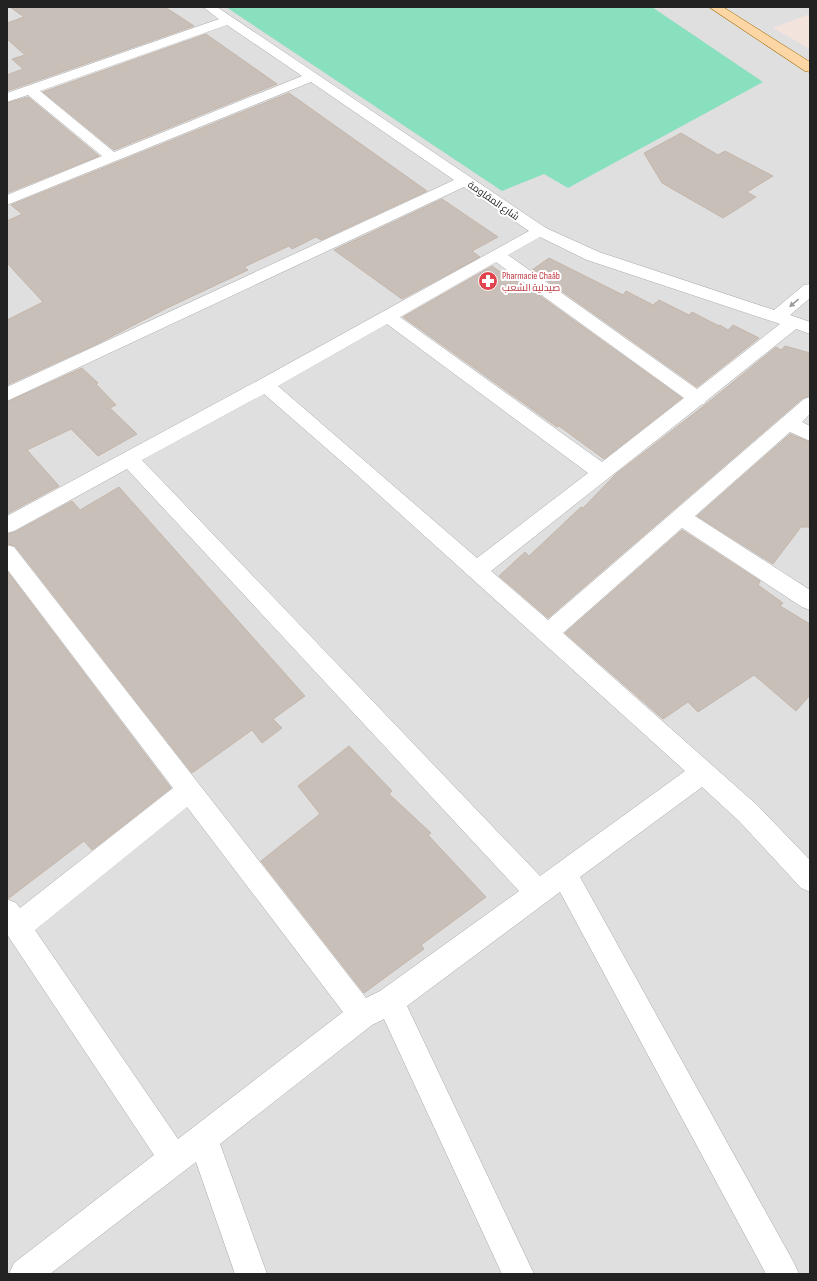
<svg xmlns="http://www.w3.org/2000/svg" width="817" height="1281" font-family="'Sofia Sans Condensed',Cairo,sans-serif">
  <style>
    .residential { fill: #e0dfdf }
    .military { fill: #f3e3dd }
    .pitch { fill: #88e0be }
    .building { fill: #c7bfb8; stroke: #c4b6ab }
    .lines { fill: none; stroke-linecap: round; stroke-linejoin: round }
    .minor-casing { stroke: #a9a9a9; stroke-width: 1 }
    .major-casing { stroke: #a06b00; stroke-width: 1 }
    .minor { fill: #fff; fill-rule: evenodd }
    .major { fill: #fcd6a4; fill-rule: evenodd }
    .oneway { fill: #9c9c9c }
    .labels { text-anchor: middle; stroke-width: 4; stroke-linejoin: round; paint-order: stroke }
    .far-street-label { font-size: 10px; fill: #222; stroke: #fff }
    .far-health-label { font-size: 10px; fill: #be3a42; stroke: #fff; text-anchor: start }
  </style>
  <rect width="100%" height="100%" fill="#f2efe9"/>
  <path class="residential" d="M 7,7 L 810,7 L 810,1274 L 7,1274 Z"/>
  <path class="military" d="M 810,14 L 810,49 L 773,28 Z"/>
  <path class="pitch" d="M 226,7 L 652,7 L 763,82 L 568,188 L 544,174 L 502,191 Z"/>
  <path class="building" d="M 10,7 L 165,7 L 194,26 L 7,91 L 7,75 L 23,69 L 12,59 L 25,55 L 7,39 L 7,23 L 24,17 Z
    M 206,34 L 277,84 L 114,150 L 43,92 Z
    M 289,93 L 427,191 L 321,240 L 316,237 L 292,249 L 289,246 L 244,267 L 248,270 L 167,308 L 97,344 L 7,385 L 7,320 L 43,302 L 7,263 L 7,221 L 22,214 L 11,205 Z
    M 28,97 L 99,156 L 7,193 L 7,103 Z
    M 681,133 L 718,155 L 725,151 L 773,176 L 747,192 L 756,197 L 723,218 L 662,183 L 644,153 Z
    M 442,199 L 498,237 L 472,251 L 480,257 L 402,299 L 334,250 Z
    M 549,258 L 623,295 L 626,291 L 653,305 L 659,300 L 689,315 L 692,312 L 719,326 L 720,325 L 728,330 L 733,325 L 759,338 L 697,387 L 532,270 Z
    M 492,266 L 515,282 L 518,280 L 682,398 L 604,459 L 559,426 L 557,427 L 403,317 Z
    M 785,346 L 810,353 L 810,396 L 803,398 L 548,618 L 499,576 L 525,552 L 529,556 L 581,507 L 583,508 L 616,474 L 705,405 L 776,347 L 781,350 Z
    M 82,368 L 98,383 L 96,384 L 116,405 L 110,408 L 137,434 L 98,456 L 71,429 L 27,450 L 59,486 L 7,514 L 7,402 Z
    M 790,434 L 810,442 L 810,527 L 801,527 L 773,564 L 697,516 Z
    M 119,487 L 305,696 L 273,719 L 282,728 L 262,743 L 252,730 L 192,773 L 15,546 L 7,544 L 7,534 L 15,532 L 72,501 L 80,510 Z
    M 682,530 L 760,581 L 758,585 L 783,603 L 780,606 L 810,624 L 810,695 L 796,711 L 754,675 L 698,712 L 688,702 L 663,719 L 565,633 Z
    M 7,571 L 171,788 L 92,850 L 84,841 L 9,898 L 7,898 Z
    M 349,746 L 392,791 L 389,794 L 431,833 L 428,835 L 486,897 L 421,945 L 424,949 L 364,993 L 261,861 L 320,814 L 298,786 Z"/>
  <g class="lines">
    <g class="minor-casing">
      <path id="minor" d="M 203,7 L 217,7 L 546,228 L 599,252 L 774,310 L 804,285 L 810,284 L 810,298 L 790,315 L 810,322 L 810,334 L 796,329 L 706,401 L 704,404 L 701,405 L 491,571 L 548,620 L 804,399 L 810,397 L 810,414 L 802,422 L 810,426 L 810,441 L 790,432 L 695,516 L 810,590 L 810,610 L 802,607 L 682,528 L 563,633 L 757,805 L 810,860 L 810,892 L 801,888 L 739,821 L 702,787 L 580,877 L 794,1263 L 799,1274 L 766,1274 L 560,892 L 407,1006 L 534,1274 L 502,1274 L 384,1019 L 372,1025 L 220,1144 L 267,1274 L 235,1274 L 196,1162 L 50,1274 L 9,1274 L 14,1263 L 154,1155 L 8,936 L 7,899 L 16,903 L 20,908 L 173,788 L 7,569 L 7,545 L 14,547 L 366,998 L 380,991 L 519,891 L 127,469 L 14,531 L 7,533 L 7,516 L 259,380 L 529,231 L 464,187 L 7,401 L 7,387 L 454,180 L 311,82 L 7,205 L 7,195 L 102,156 L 28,95 L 7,102 L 7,93 L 219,19 ZM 227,25 L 302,76 L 114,152 L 40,91 ZM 540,237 L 587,260 L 780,324 L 697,389 L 508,255 ZM 496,262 L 684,398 L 602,462 L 400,317 ZM 387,324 L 588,473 L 477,558 L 278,386 ZM 264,394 L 357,475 L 685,771 L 540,876 L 142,460 ZM 187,807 L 343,1012 L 178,1139 L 35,930 Z"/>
    </g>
    <g class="major-casing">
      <path id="major" d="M 709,7 L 723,7 L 810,62 L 810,72 L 805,71 Z"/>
    </g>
    <use href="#minor" class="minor"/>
    <use href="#major" class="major"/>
  </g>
  <defs><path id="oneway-solid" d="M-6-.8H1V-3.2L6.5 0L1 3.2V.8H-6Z"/></defs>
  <use class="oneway" href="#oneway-solid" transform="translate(794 303) rotate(139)"/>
  <defs>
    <g id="pharmacy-disc" transform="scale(1)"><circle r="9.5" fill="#e0444e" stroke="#fff"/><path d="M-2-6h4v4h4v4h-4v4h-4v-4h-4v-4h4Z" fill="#fff"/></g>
  </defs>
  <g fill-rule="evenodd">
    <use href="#pharmacy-disc" x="488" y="281"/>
  </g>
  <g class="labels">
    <g class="far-street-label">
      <text transform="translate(494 200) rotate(35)" y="4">شارع المقاومة</text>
    </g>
    <g class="far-health-label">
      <text x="502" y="279">Pharmacie Chaâb<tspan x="502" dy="12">صيدلية الشعب</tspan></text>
    </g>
  </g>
  <rect width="817" height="1281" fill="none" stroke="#222222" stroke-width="16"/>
</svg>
